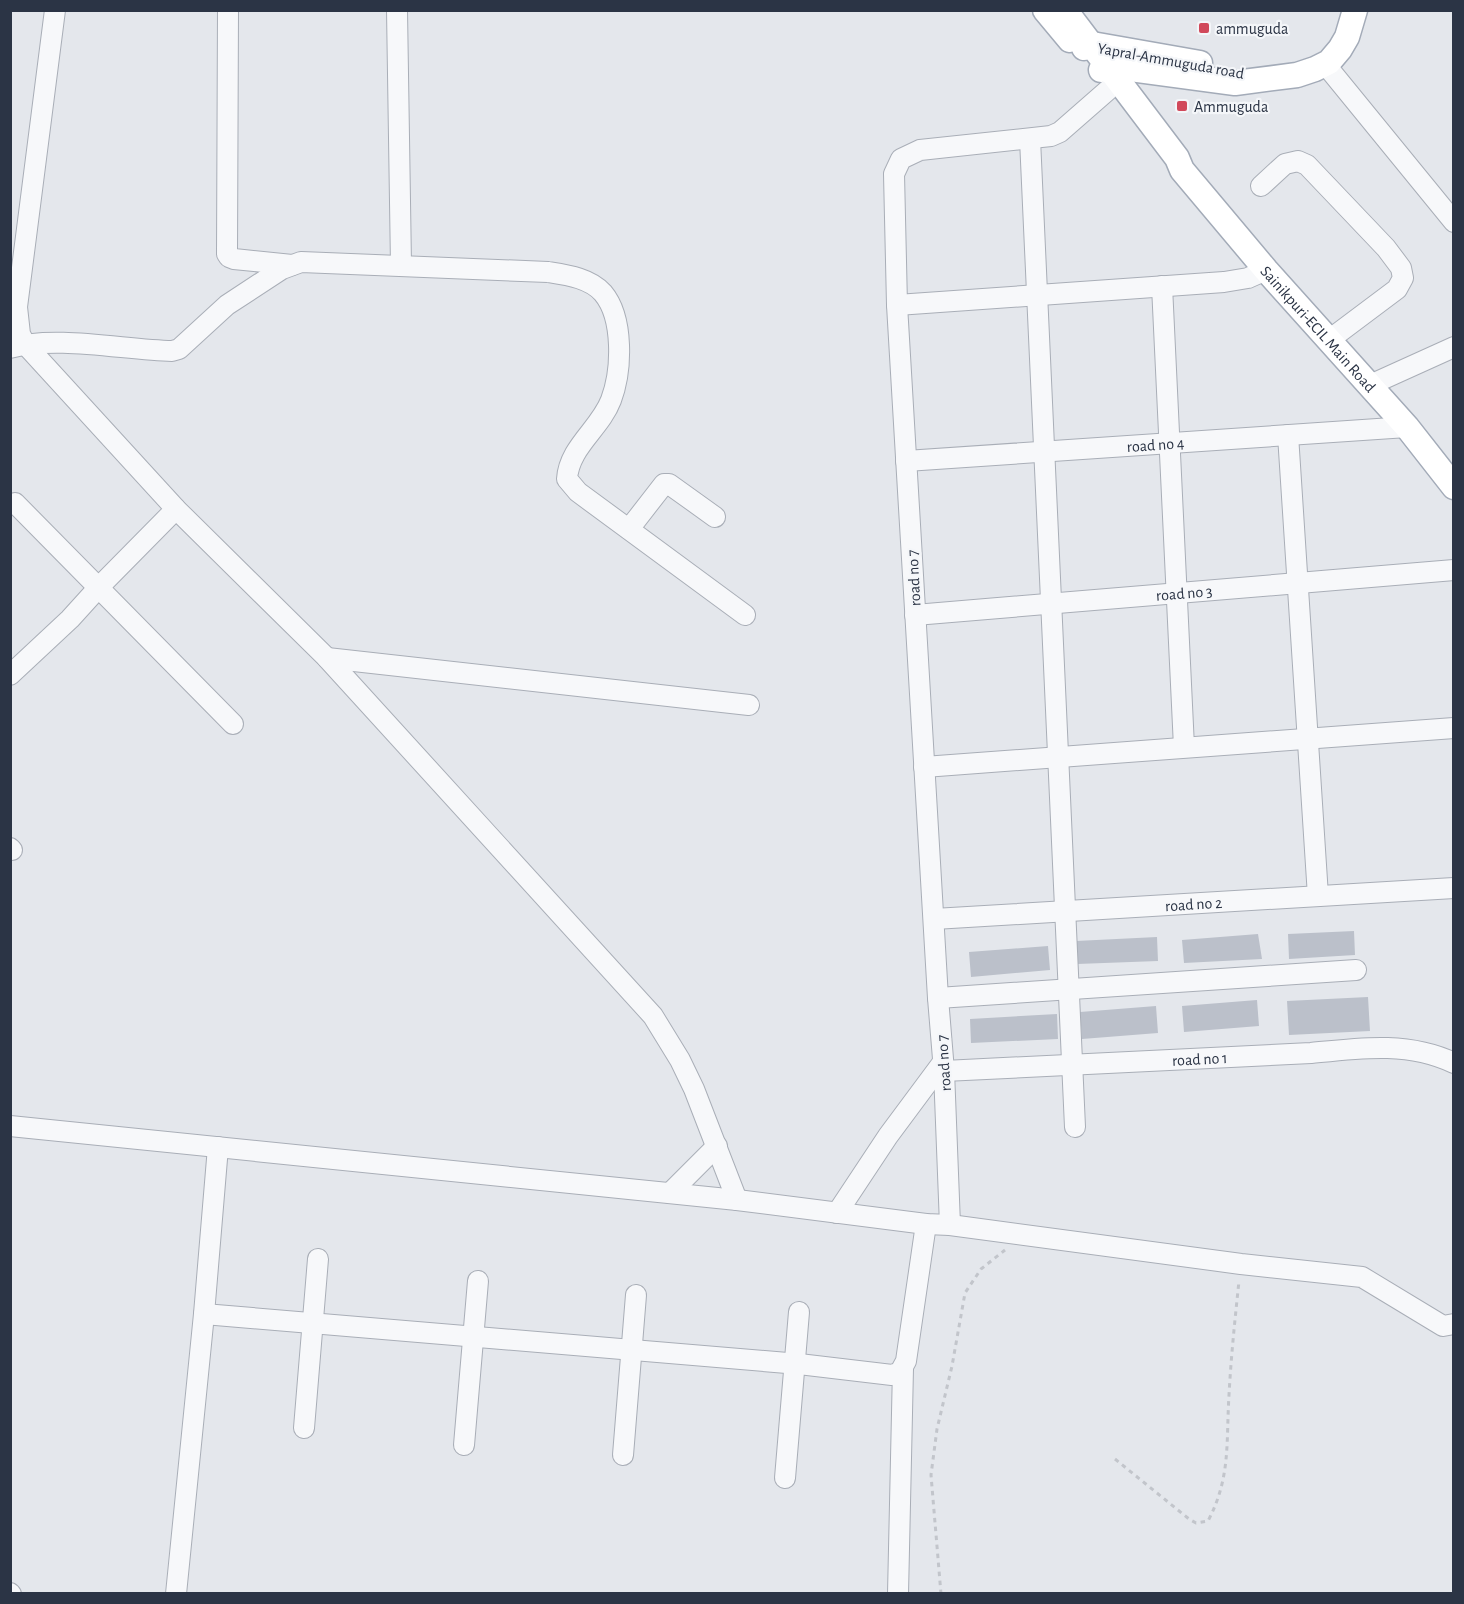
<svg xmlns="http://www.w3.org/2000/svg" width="1464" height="1604" font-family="'Alegreya Sans',sans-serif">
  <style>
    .building { fill: #bbc0ca }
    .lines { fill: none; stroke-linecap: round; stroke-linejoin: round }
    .minor-casing { stroke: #a9aeb7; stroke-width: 22 }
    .major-casing { stroke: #a3abb8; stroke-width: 27 }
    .path { stroke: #c2c5cb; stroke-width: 3; stroke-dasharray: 4.5 4.5; stroke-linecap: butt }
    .minor { stroke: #f7f8fa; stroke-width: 20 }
    .major { stroke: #fff; stroke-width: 24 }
    .poi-dot { fill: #d1495b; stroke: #f4f6f9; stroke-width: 2 }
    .labels { text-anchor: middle; stroke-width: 4.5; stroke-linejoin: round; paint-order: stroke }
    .poi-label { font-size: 16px; fill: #2b3445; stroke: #f4f6f9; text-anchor: start }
    .street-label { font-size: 16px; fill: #2b3445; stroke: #f4f6f9 }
  </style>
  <rect width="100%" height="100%" fill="#e4e7ec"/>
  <path class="building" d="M 1354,931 L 1355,955 L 1289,959 L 1288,934 Z
    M 1258,934 L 1262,959 L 1184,963 L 1182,940 Z
    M 1157,937 L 1158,961 L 1077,964 L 1076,941 Z
    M 1048,946 L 1050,970 L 971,977 L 969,952 Z
    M 1368,997 L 1370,1031 L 1289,1035 L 1287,1001 Z
    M 1257,1000 L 1259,1026 L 1184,1032 L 1182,1006 Z
    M 1156,1006 L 1158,1033 L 1082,1039 L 1080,1012 Z
    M 1057,1014 L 1058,1039 L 971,1043 L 970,1019 Z"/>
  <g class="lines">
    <g class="minor-casing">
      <g id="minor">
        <path d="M 55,10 L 17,307 L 20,334 L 25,344 L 176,509 L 327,658 L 653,1016 L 680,1060 L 694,1089 L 737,1200"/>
        <path d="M 228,10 L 227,254 L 229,257 L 234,259 L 292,265"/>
        <path d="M 397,10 L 401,265"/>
        <path d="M 1325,64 L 1454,222"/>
        <path d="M 1030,139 L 1075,1127"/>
        <path d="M 1261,186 L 1285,164 L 1298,161 L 1307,165 L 1386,248 L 1401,268 L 1403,278 L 1397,289 L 1329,340"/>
        <path d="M 1162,286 L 1184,747"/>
        <path d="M 897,305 L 1224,282 L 1248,278 L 1266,270"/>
        <path d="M 10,348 C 56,335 124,350 172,351 L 179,349 L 227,305 L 282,269 L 301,262 L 548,272 C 567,275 590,278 603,293 C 624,318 622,371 611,400 C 600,429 569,447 567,479 L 578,492 L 745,615"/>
        <path d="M 1370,385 L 1454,347"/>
        <path d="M 1288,435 L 1318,896"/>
        <path id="s1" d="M 906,461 L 1407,427"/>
        <path d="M 15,503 L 233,724"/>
        <path d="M 629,529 L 664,484 L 669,484 L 715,517"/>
        <path id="s2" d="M 915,615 L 1454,570"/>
        <path d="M 327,658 L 749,705"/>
        <path d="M 10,675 L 70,619 L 99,587 L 176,509"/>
        <path d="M 924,767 L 1454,728"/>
        <path d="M 10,848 L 12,850"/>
        <path id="s3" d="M 934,919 L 1454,888"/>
        <path d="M 938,998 L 1356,970"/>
        <path id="s4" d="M 944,1071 L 1311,1053 C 1359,1048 1408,1041 1454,1063"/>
        <path d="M 10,1126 L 737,1200 L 926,1224 L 950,1225 L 1241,1264 L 1362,1277 L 1443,1326 L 1454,1324"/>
        <path d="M 670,1193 L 717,1146"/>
        <path d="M 837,1213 L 888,1136 L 943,1062"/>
        <path d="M 950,1225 L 944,1071 L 938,998 L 897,305 L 894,174 L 901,159 L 920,150 L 1051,136 L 1060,132 L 1108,90"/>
        <path d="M 204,1314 L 799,1364 L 892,1375 L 900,1372 L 906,1361 L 926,1224"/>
        <path d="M 304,1428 L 318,1259"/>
        <path d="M 464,1445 L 478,1281"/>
        <path d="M 623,1455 L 636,1295"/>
        <path d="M 785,1478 L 799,1312"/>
        <path d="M 10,1593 L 11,1594"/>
        <path d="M 176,1594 L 204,1314 L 218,1147"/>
        <path d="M 898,1594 L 903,1368"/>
      </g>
    </g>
    <g class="major-casing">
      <g id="major">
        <path d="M 1045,10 L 1070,40"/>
        <path id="s5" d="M 1065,10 L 1177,158 L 1182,170 L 1266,270 L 1407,427 L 1454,487"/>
        <path d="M 1084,48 L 1092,44 L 1200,63"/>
        <path d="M 1101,70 L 1108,66 L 1235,83 L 1297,75 L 1315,69 L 1329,62 L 1340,49 L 1347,37 L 1355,10"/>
      </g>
    </g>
    <path class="path" d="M 1115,1459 L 1189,1519 L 1196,1523 L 1208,1521 C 1231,1477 1226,1443 1229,1395 C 1231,1357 1235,1319 1239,1281
      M 941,1594 L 931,1475 L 937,1429 L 952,1366 L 965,1293 L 981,1269 L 1005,1250"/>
    <use href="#minor" class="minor"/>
    <use href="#major" class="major"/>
  </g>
  <g class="poi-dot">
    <rect x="1198" y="22" width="12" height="12" rx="3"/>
    <rect x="1176" y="100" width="12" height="12" rx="3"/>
  </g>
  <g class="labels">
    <g class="poi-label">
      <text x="1216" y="34">ammuguda</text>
      <text x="1194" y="112">Ammuguda</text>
    </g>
    <g class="street-label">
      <text transform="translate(1171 60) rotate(10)" y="6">Yapral-Ammuguda road</text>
      <text dy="6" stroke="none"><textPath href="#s5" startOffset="408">Sainikpuri-ECIL Main Road</textPath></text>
      <text dy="6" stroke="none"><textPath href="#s1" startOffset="250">road no 4</textPath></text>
      <text transform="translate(913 578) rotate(-93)" y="6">road no 7</text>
      <text dy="6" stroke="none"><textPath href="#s2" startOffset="270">road no 3</textPath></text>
      <text dy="6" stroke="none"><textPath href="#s3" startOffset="260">road no 2</textPath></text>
      <text dy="6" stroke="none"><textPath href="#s4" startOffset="256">road no 1</textPath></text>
      <text transform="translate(943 1063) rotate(-94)" y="6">road no 7</text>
    </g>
  </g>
  <rect width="1464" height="1604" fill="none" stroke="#2b3445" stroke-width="24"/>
</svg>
